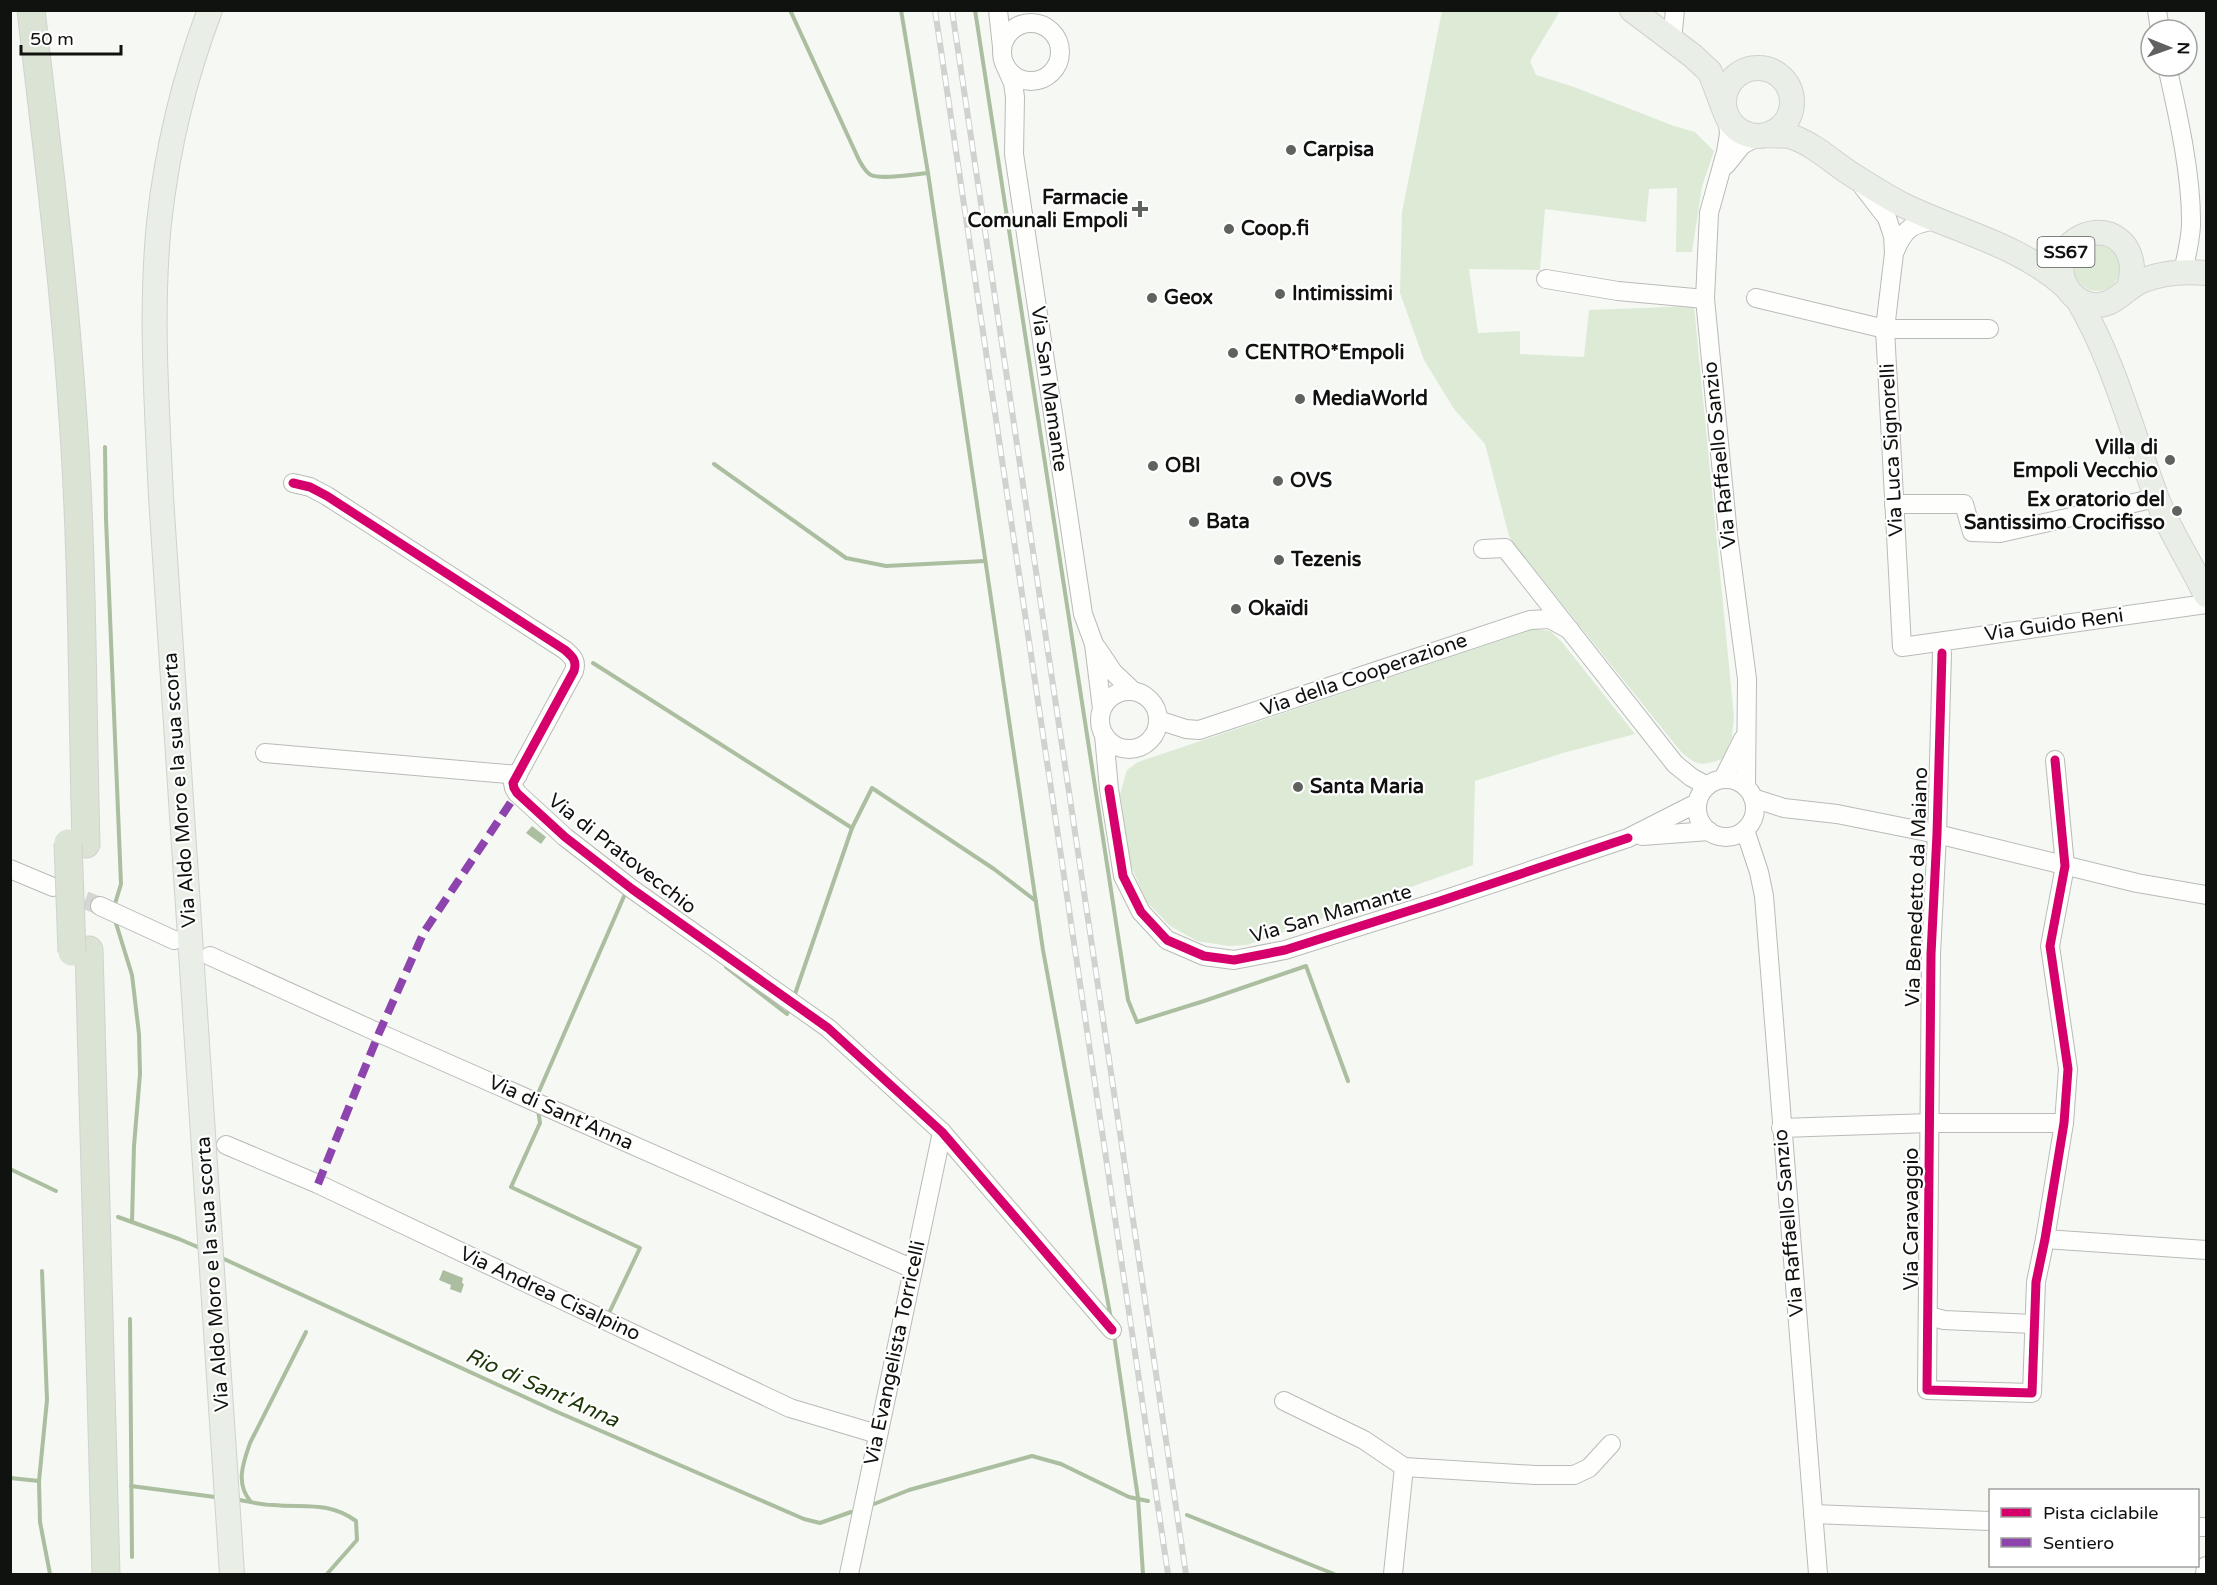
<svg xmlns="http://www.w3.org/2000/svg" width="2217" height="1585" font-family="'Varela Round',sans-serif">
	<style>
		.green { fill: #ddead6 }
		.water { fill: #abbe9f }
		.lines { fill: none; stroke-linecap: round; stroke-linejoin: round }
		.stream { stroke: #abbe9f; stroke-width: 4 }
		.minor-tunnel { stroke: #d4d6d2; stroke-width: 18; stroke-dasharray: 18 9; stroke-linecap: butt }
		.minor-casing { stroke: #b9bbb8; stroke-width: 20 }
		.major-casing { stroke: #d1d2d0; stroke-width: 26 }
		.highway-casing { stroke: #d1d2d0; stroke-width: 29 }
		.minor { stroke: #fefefd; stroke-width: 18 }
		.major { stroke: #e9eee6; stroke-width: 24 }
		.highway { stroke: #dbe3d5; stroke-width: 27 }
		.rail-casing { stroke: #d1d1d0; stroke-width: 6 }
		.rail { stroke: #fff; stroke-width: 4; stroke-dasharray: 11; stroke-linecap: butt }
		.highway-bridge-casing { stroke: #d1d2d0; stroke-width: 29; stroke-linecap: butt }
		.highway-bridge { stroke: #dbe3d5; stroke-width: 27 }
		.quiet { stroke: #8e44ad; stroke-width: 8; stroke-dasharray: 15 8; stroke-linecap: butt }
		.cycleway-casing { stroke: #fff; stroke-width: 13 }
		.cycleway { stroke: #d6006c; stroke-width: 9 }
		.poi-dot { fill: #60625f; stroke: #fff; stroke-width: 2 }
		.labels { text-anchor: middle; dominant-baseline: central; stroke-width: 4.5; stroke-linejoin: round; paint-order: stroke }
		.shield { fill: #fff; stroke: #585957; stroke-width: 1.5 }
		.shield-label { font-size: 18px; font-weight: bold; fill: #10120f }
		.poi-label { font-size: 20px; font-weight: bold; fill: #10120f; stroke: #fff; text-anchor: start }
		.street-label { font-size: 20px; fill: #10120f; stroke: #fff }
		.water-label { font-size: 21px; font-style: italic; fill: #1c3506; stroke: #fff }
	</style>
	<rect width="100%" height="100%" fill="#f6f8f4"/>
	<g class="green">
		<path d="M 1442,11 L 1560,11 L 1530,61 L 1536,75 L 1574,87 L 1674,126 L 1695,132 L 1714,151 L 1702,187 L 1692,252 L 1676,252 L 1677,188 L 1649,189 L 1646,222 L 1545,209 L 1540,270 L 1469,269 L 1478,333 L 1520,331 L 1520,354 L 1584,357 L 1589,310 L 1694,306 L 1734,717 L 1732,737 L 1722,759 C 1702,766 1698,766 1682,753 L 1514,544 L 1509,536 L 1485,444 L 1454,409 L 1424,360 L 1400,293 L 1402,212 Z"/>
		<circle cx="2097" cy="268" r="23"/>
		<polygon points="1534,629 1550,631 1562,642 1635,734 1563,753 1475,781 1473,865 1247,945 1228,946 1197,941 1170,926 1146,901 1129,861 1120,794 1127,770 1138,762"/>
	</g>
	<g class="water">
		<polygon points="532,826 546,837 541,844 526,833"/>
		<polygon points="443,1270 463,1278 462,1283 464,1284 461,1293 450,1289 451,1285 439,1280"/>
	</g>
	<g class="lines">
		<g class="stream">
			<path d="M 790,10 L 859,160 C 862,165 865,172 871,175 C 882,180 914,174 928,173"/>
			<polyline points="901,10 928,173 1043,950 1111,1319"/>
			<polyline points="975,10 1128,1000 1137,1022 1204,1001 1306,966 1348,1081"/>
			<polyline points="105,447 106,519 121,884 114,907"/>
			<polyline points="714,464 846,558 886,566 985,561"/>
			<polyline points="593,663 852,828"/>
			<polyline points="115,920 132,975 139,1034 140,1074 134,1146 132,1222"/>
			<polyline points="726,967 787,1014 790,1006"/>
			<polyline points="794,997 852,828 872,788 994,869 1036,901"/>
			<polyline points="537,1096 625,894 628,895"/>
			<polyline points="538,1110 540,1123 511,1187 640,1248 610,1311"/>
			<polyline points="10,1169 56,1191"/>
			<polyline points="118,1217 179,1239 200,1248"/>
			<polyline points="224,1259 555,1411 804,1519 820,1523 851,1512"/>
			<polyline points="42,1271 47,1400 39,1481 40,1522 50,1574"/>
			<polyline points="130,1319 132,1557"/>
			<polyline points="1114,1335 1138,1498 1143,1574"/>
			<polyline points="10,1478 39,1481"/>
			<polyline points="131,1486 215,1497"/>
			<path d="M 240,1500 C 251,1502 262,1505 273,1505 C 305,1508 328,1501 356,1521 L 357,1540 L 327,1574"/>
			<path d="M 251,1502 C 235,1484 243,1463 250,1443 L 306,1332"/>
			<polyline points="874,1504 909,1490 1032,1456 1061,1464 1129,1497 1148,1501"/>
			<polyline points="1187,1515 1334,1574"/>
		</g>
		<polyline class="minor-tunnel" points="60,890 100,906"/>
		<defs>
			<g id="minor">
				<polyline points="998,10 1002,47"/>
				<polyline points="2157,10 2160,30"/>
				<circle cx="1031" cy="52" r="29"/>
				<polyline points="1672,40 1675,10"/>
				<polyline points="1005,65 1013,83 1015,97 1014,154 1083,614 1094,644 1102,709"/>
				<path d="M 2167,66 C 2178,115 2192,176 2191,226 C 2190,240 2187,254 2184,267"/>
				<polyline points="1727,115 1729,134 1726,152 1709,213 1705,299 1728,535 1747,679 1746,787"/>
				<polyline points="1726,165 1742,145 1759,136"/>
				<polyline points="1863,187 1887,218 1893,236 1894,253 1885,329 1902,647 2206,604"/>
				<path d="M 1895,251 C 1905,227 1912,224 1937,220"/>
				<polyline points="1546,279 1618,291 1705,299"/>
				<polyline points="1756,298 1885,329 1989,329"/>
				<path d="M 293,483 L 310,487 L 327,496 L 565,650 C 573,657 577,661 574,671 L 513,783 L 514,788 L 517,793 L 565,837 L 632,889 L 828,1028 L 942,1132 L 1112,1330"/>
				<polyline points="1894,504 1964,504 1972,532 2000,533 2156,498"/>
				<polyline points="1483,549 1505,548 1675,764 1691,777 1707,786"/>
				<polyline points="1097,648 1113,672 1133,691"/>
				<polyline points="1942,653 1937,834 1931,954 1927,1390 2032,1393 2036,1282 2045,1239 2064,1123 2068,1069 2050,946 2065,866 2055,760"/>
				<circle cx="1129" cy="720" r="29"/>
				<polyline points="1158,720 1186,729 1199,730 1530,620 1550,619 1570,630"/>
				<polyline points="1104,735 1109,789 1123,876 1141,912 1167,940 1204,956 1234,960 1285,950 1440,901 1628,838 1697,803"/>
				<polyline points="265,753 518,775"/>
				<polyline points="1723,779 1743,739"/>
				<circle cx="1726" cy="808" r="29"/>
				<polyline points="1753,798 1784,808 1837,814 1937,834 2137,883 2206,895"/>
				<polyline points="1745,830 1759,872 1764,896 1818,1574"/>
				<polyline points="1642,836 1709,831"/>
				<polyline points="10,869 53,887"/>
				<polyline points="100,906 174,940"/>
				<polyline points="210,956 379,1033 913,1269"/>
				<polyline points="1781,1128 1930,1123 2064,1123"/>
				<polyline points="226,1145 318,1184 790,1408 877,1434"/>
				<polyline points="2045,1239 2206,1250"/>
				<polyline points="1929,1316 1944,1320 2033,1324"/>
				<polyline points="1284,1401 1364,1440 1404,1467 1535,1475 1574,1475 1589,1468 1611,1444"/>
				<polyline points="1813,1514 1990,1521"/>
				<polyline points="2198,1527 2206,1527"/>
				<polyline points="849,1574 942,1132"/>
				<polyline points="1393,1574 1404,1467"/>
				<polyline points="2205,1574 2206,1566"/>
			</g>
			<g id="major">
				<path d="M 210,10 C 184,78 167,150 159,223 C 150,314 157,406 161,497 L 232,1574"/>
				<polyline points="1632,10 1693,56 1710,72 1724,109"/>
				<circle cx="1758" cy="102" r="34"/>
				<path d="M 1767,135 C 1774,136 1783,135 1789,136 C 1811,142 1830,160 1848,172 C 1865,183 1884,195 1903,205 C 1958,232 2018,244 2065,286"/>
				<path d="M 2129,286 C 2141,253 2115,221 2081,237 C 2051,251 2057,295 2088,304 C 2113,311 2124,287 2144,280 C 2164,272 2185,271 2206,273"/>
				<path d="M 2078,300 C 2114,361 2131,430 2156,496 C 2168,529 2191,563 2206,595"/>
			</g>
			<g id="highway">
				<path d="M 31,10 C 46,141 63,272 72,404 C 83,550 82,698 86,844"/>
				<polyline points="89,950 106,1574"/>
			</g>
		</defs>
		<use href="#minor" class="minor-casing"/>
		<use href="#major" class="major-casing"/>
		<use href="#highway" class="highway-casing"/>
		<use href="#minor" class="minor"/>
		<use href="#major" class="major"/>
		<use href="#highway" class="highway"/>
		<defs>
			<g id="rail">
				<polyline points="935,10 1168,1574"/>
				<polyline points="952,10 1186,1574"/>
			</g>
		</defs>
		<use href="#rail" class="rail-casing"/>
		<use href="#rail" class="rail"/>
		<defs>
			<polyline id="highway-bridge" points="68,843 72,952"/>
		</defs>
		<use href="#highway-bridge" class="highway-bridge-casing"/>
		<use href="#highway-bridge" class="highway-bridge"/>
		<polyline class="quiet" points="318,1184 379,1033 424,932 517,793"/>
		<defs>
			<g id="cycleway">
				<path d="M 293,483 L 310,487 L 327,496 L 565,650 C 573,657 577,661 574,671 L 513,783 L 514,788 L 517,793 L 565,837 L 632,889 L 828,1028 L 942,1132 L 1112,1330"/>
				<polyline points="1942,653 1937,834 1931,954 1927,1390 2032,1393 2036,1282 2045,1239 2064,1123 2068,1069 2050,946 2065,866 2055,760"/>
				<polyline points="1109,789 1123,876 1141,912 1167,940 1204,956 1234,960 1285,950 1440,901 1628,838"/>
			</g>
		</defs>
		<use href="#cycleway" class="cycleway-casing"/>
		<use href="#cycleway" class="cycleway"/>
	</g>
	<g class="poi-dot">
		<circle cx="1291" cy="150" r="6"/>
		<path d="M1137 200h6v6h6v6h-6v6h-6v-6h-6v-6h6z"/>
		<circle cx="1229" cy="229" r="6"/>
		<circle cx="1280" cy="294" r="6"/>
		<circle cx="1152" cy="298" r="6"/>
		<circle cx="1233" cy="353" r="6"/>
		<circle cx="1300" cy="399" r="6"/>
		<circle cx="2170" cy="460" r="6"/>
		<circle cx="1153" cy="466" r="6"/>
		<circle cx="1278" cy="481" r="6"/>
		<circle cx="2177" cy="511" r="6"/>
		<circle cx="1194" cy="522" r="6"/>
		<circle cx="1279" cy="560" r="6"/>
		<circle cx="1236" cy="609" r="6"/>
		<circle cx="1298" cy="787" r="6"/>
	</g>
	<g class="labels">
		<rect class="shield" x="2037.5" y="237" width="57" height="30" rx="4.5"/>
		<g class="shield-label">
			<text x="2066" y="252">SS67</text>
		</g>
		<g class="poi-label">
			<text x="1303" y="150">Carpisa</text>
			<text x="1128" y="198" text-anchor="end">Farmacie<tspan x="1128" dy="23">Comunali Empoli</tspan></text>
			<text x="1241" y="229">Coop.fi</text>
			<text x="1292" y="294">Intimissimi</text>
			<text x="1164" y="298">Geox</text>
			<text x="1245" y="353">CENTRO*Empoli</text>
			<text x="1312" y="399">MediaWorld</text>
			<text x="2158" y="448" text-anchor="end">Villa di<tspan x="2158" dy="23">Empoli Vecchio</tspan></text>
			<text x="1165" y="466">OBI</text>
			<text x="1290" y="481">OVS</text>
			<text x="2165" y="500" text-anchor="end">Ex oratorio del<tspan x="2165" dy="23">Santissimo Crocifisso</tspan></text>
			<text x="1206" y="522">Bata</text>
			<text x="1291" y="560">Tezenis</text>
			<text x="1248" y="609">Okaïdi</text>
			<text x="1310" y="787">Santa Maria</text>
		</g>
		<g class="street-label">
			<text transform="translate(1049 389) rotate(82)">Via San Mamante</text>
			<text transform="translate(1892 450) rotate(-93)">Via Luca Signorelli</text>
			<text transform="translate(1720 455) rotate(-96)">Via Raffaello Sanzio</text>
			<text transform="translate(2054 625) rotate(-8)">Via Guido Reni</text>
			<text transform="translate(1364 675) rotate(-19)">Via della Cooperazione</text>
			<text transform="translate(180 790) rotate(-94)">Via Aldo Moro e la sua scorta</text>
			<text transform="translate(622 854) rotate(38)">Via di Pratovecchio</text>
			<text transform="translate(1917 887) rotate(-88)">Via Benedetto da Maiano</text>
			<text transform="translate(1331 914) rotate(-16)">Via San Mamante</text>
			<text transform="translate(561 1113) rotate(24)">Via di Sant'Anna</text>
			<text transform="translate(1912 1219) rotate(-90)">Via Caravaggio</text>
			<text transform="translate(1789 1223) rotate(-95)">Via Raffaello Sanzio</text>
			<text transform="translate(213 1274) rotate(-94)">Via Aldo Moro e la sua scorta</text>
			<text transform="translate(550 1294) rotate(25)">Via Andrea Cisalpino</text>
			<text transform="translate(895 1353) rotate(-78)">Via Evangelista Torricelli</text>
		</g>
		<g class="water-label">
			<text transform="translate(542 1388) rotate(24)">Rio di Sant'Anna</text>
		</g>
	</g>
	<rect width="2217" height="1585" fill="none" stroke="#10120f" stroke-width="24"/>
	<rect x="1989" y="1489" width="210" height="78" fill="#ffffff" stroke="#9fa09f" stroke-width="1.5"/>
	<rect x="2001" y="1508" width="30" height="9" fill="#d6006c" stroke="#9fa09f" stroke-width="1.5"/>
	<text x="2043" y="1519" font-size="18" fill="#10120f">Pista ciclabile</text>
	<rect x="2001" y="1538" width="30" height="9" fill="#8e44ad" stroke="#9fa09f" stroke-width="1.5"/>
	<text x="2043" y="1549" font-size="18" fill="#10120f">Sentiero</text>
	<g transform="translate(2169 48) rotate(91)"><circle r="28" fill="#ffffff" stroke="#9fa09f" stroke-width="1.5"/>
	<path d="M0-4.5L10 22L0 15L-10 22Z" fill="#60625f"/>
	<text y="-9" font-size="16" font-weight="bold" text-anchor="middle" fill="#10120f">N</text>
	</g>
	<path d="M21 45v9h100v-9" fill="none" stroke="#10120f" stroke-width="3"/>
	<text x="30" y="45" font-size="18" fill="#10120f" stroke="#ffffff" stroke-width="4.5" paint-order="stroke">50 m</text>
</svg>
